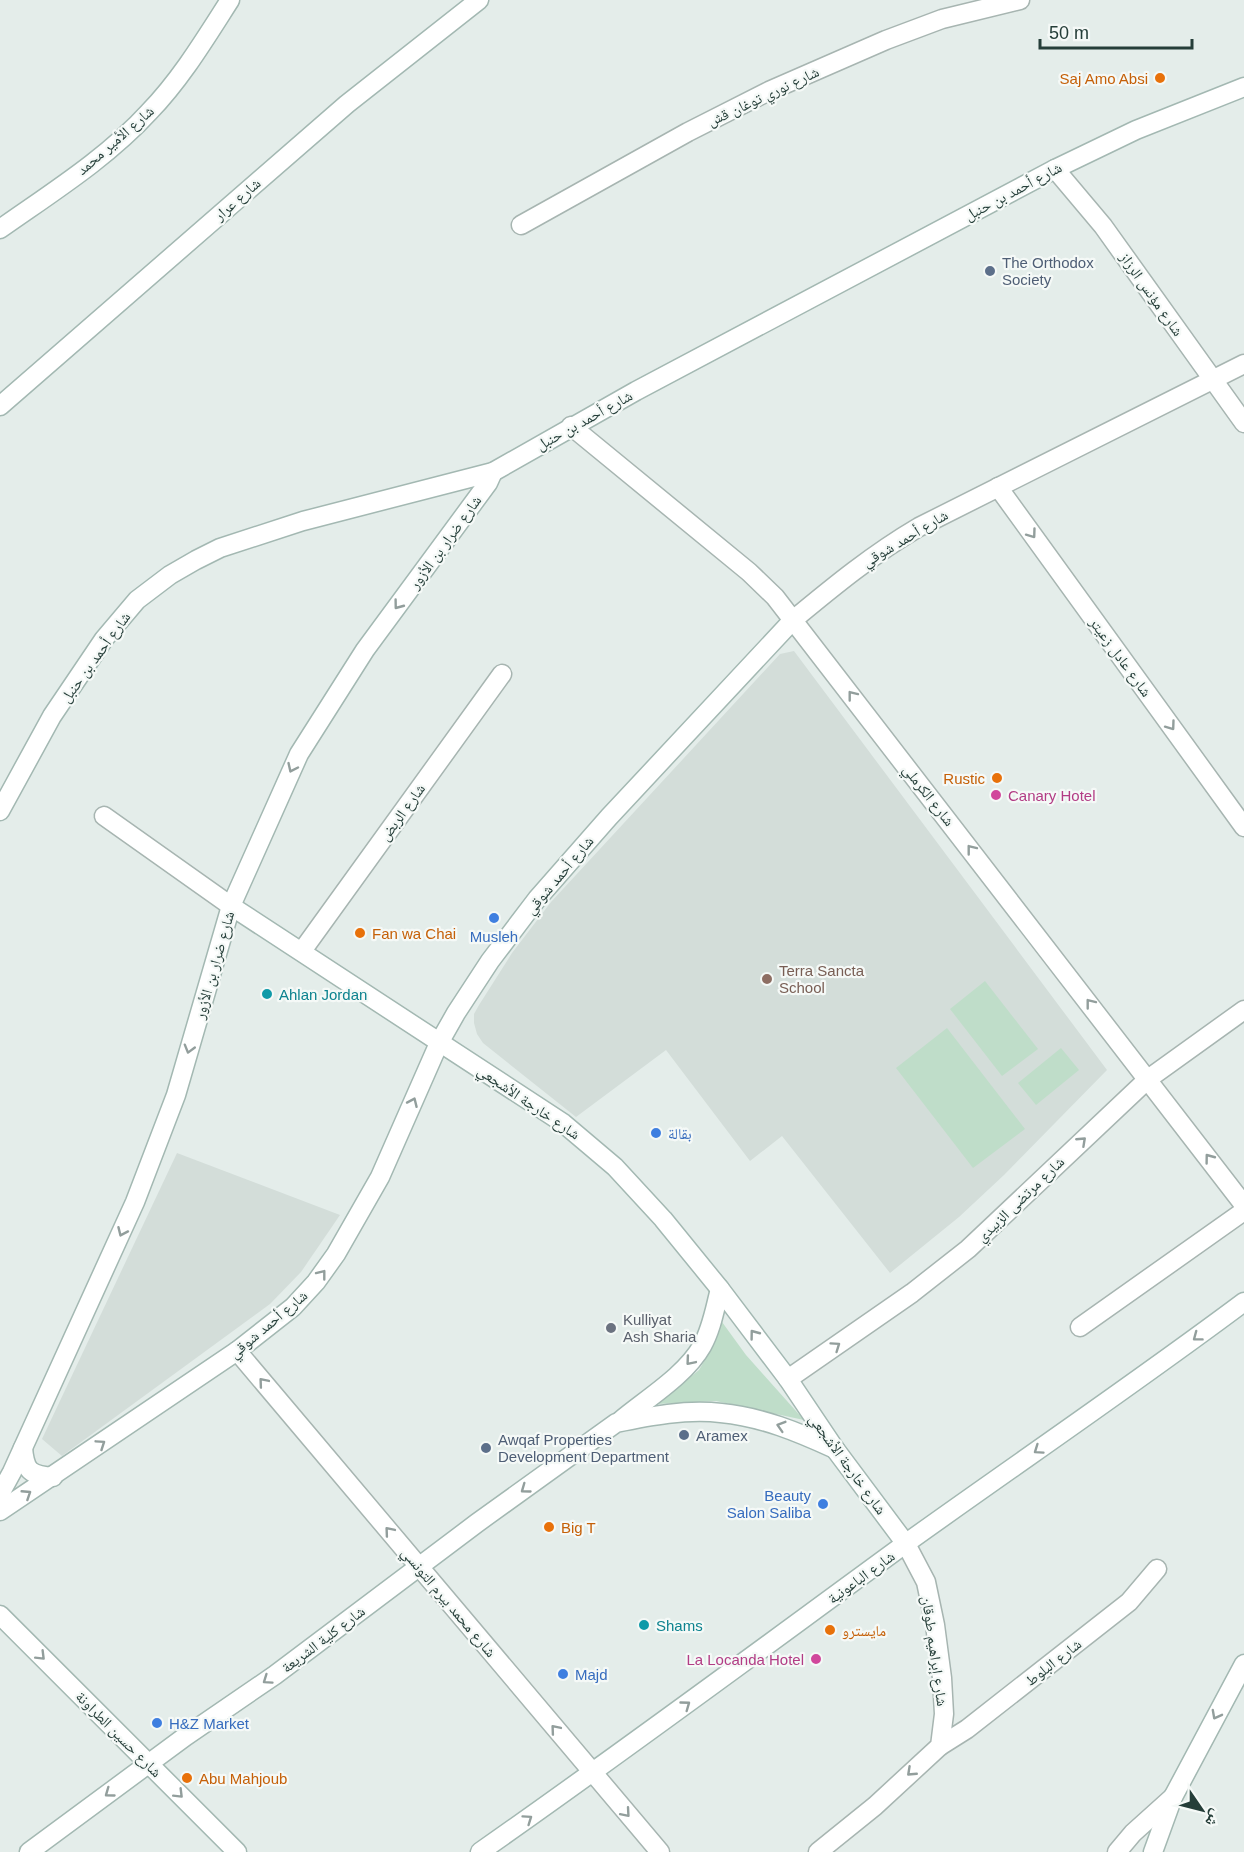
<svg xmlns="http://www.w3.org/2000/svg" width="1244" height="1852" font-family="Helvetica,'Noto Naskh Arabic',sans-serif">
	<style>
		.built { fill: #d3ddd9 }
		.green { fill: #bfddc9 }
		.lines { fill: none; stroke-linecap: round; stroke-linejoin: round }
		.street-casing { stroke: #a7b5b1; stroke-width: 21 }
		.secondary-casing { stroke: #a3b8b2; stroke-width: 21 }
		.street { stroke: #fff; stroke-width: 18 }
		.secondary { stroke: #fff; stroke-width: 18 }
		.oneway { stroke: #929e9c }
		.food-dot { fill: #e8710a; stroke: #f5f9f7; stroke-width: 2 }
		.service-dot { fill: #5c6f8a; stroke: #f5f9f7; stroke-width: 2 }
		.hotel-dot { fill: #d1479c; stroke: #f5f9f7; stroke-width: 2 }
		.shop-dot { fill: #3f7fe0; stroke: #f5f9f7; stroke-width: 2 }
		.education-dot { fill: #8d6e63; stroke: #f5f9f7; stroke-width: 2 }
		.culture-dot { fill: #0f9aa8; stroke: #f5f9f7; stroke-width: 2 }
		.worship-dot { fill: #6b7280; stroke: #f5f9f7; stroke-width: 2 }
		.labels { text-anchor: middle; dominant-baseline: central; stroke-width: 4.5; stroke-linejoin: round; paint-order: stroke }
		.food-label { font-size: 15px; fill: #c56008; stroke: #f5f9f7; text-anchor: start }
		.street-label { font-size: 15px; fill: #253e39; stroke: #f5f9f7 }
		.service-label { font-size: 15px; fill: #4e5e75; stroke: #f5f9f7; text-anchor: start }
		.hotel-label { font-size: 15px; fill: #b23c85; stroke: #f5f9f7; text-anchor: start }
		.shop-label { font-size: 15px; fill: #366cbe; stroke: #f5f9f7; text-anchor: start }
		.education-label { font-size: 15px; fill: #785e54; stroke: #f5f9f7; text-anchor: start }
		.culture-label { font-size: 15px; fill: #0d838f; stroke: #f5f9f7; text-anchor: start }
		.worship-label { font-size: 15px; fill: #5b616d; stroke: #f5f9f7; text-anchor: start }
	</style>
	<rect width="100%" height="100%" fill="#e4edea"/>
	<g class="built">
		<polygon points="794,651 1107,1070 1004,1175 959,1217 890,1273 782,1136 750,1161 666,1050 576,1117 483,1043 477,1034 474,1023 474,1014 479,1005 512,953 551,902 780,654"/>
		<polygon points="177,1153 340,1215 301,1272 270,1304 62,1456 42,1439"/>
	</g>
	<g class="green">
		<polygon points="985,981 1038,1049 1002,1076 950,1009"/>
		<polygon points="947,1028 1025,1129 973,1168 896,1068"/>
		<polygon points="1061,1048 1079,1070 1036,1105 1018,1083"/>
		<polygon points="722,1322 746,1355 804,1420 716,1401 657,1404 699,1370 709,1353"/>
	</g>
	<g class="lines">
		<defs>
			<g id="street">
				<polyline points="1055,169 1103,226 1244,423"/>
				<polyline points="521,225 688,132 769,91 886,40 942,19 1020,0"/>
				<polyline points="571,426 749,572 775,597 1244,1205"/>
				<polyline points="998,487 1244,827"/>
				<path d="M 793,620 C 834,586 873,554 919,527 L 1244,364"/>
				<polyline points="104,816 231,906"/>
				<polyline points="302,951 502,674"/>
				<polyline points="1080,1327 1244,1211"/>
				<polyline points="237,1351 660,1852"/>
				<polyline points="788,1379 912,1293 968,1249 1148,1079 1244,1010"/>
				<polyline points="940,1746 967,1729 1129,1602 1157,1569"/>
				<polyline points="818,1852 875,1806 940,1746 944,1714 942,1678 935,1625 926,1582 906,1544"/>
				<polyline points="1117,1852 1133,1833 1173,1797"/>
			</g>
			<g id="secondary">
				<path d="M 0,229 C 51,193 107,158 149,112 C 181,79 205,39 230,0"/>
				<polyline points="0,406 347,104 479,0"/>
				<polyline points="0,811 52,716 104,639 137,600 170,575 196,560 220,548 303,521 493,472 636,391 1055,169 1136,130 1244,87"/>
				<polyline points="231,906 563,1123 615,1167 663,1219 720,1289 788,1379 835,1449 906,1544"/>
				<path d="M 620,1421 C 646,1399 685,1376 702,1346 C 712,1328 715,1308 720,1289"/>
				<path d="M 23,1448 C 25,1471 30,1475 53,1477"/>
				<polyline points="0,1494 12,1472 135,1202 176,1095 231,906 299,754 365,650 488,483 493,472"/>
				<polyline points="0,1511 237,1351 293,1307 316,1282 336,1254 380,1177 439,1043 456,1013 490,961 537,899 609,817 793,620"/>
				<polyline points="0,1615 237,1852"/>
				<path d="M 29,1852 L 186,1736 L 275,1675 L 477,1523 L 616,1423 C 650,1416 686,1409 721,1413 C 762,1417 798,1432 835,1449"/>
				<path d="M 480,1852 C 623,1752 764,1647 905,1544 C 1018,1463 1133,1385 1244,1302"/>
				<polyline points="1153,1852 1173,1797 1244,1664"/>
			</g>
		</defs>
		<use href="#street" class="street-casing"/>
		<use href="#secondary" class="secondary-casing"/>
		<use href="#street" class="street"/>
		<use href="#secondary" class="secondary"/>
	</g>
	<defs><path id="oneway-chevron" d="M-2-3.5L2.5 0L-2 3.5" fill="none" stroke-width="1.6" stroke-linecap="round" stroke-linejoin="round" transform="scale(1.5)"/></defs>
	<g class="oneway">
		<use href="#oneway-chevron" transform="translate(1032 534) rotate(54)"/>
		<use href="#oneway-chevron" transform="translate(398 605) rotate(127)"/>
		<use href="#oneway-chevron" transform="translate(852 695) rotate(-128)"/>
		<use href="#oneway-chevron" transform="translate(1171 726) rotate(54)"/>
		<use href="#oneway-chevron" transform="translate(292 768) rotate(115)"/>
		<use href="#oneway-chevron" transform="translate(971 849) rotate(-128)"/>
		<use href="#oneway-chevron" transform="translate(1090 1003) rotate(-128)"/>
		<use href="#oneway-chevron" transform="translate(189 1049) rotate(106)"/>
		<use href="#oneway-chevron" transform="translate(413 1102) rotate(-66)"/>
		<use href="#oneway-chevron" transform="translate(1082 1141) rotate(-43)"/>
		<use href="#oneway-chevron" transform="translate(1209 1158) rotate(-127)"/>
		<use href="#oneway-chevron" transform="translate(122 1232) rotate(114)"/>
		<use href="#oneway-chevron" transform="translate(322 1274) rotate(-52)"/>
		<use href="#oneway-chevron" transform="translate(754 1334) rotate(-127)"/>
		<use href="#oneway-chevron" transform="translate(1197 1337) rotate(143)"/>
		<use href="#oneway-chevron" transform="translate(836 1346) rotate(-35)"/>
		<use href="#oneway-chevron" transform="translate(690 1361) rotate(130)"/>
		<use href="#oneway-chevron" transform="translate(263 1382) rotate(-130)"/>
		<use href="#oneway-chevron" transform="translate(781 1426) rotate(-163)"/>
		<use href="#oneway-chevron" transform="translate(101 1444) rotate(-34)"/>
		<use href="#oneway-chevron" transform="translate(1038 1450) rotate(145)"/>
		<use href="#oneway-chevron" transform="translate(525 1489) rotate(144)"/>
		<use href="#oneway-chevron" transform="translate(27 1494) rotate(-33)"/>
		<use href="#oneway-chevron" transform="translate(389 1531) rotate(-130)"/>
		<use href="#oneway-chevron" transform="translate(41 1656) rotate(45)"/>
		<use href="#oneway-chevron" transform="translate(267 1680) rotate(145)"/>
		<use href="#oneway-chevron" transform="translate(686 1705) rotate(-36)"/>
		<use href="#oneway-chevron" transform="translate(1216 1715) rotate(118)"/>
		<use href="#oneway-chevron" transform="translate(555 1729) rotate(-130)"/>
		<use href="#oneway-chevron" transform="translate(911 1772) rotate(137)"/>
		<use href="#oneway-chevron" transform="translate(109 1793) rotate(144)"/>
		<use href="#oneway-chevron" transform="translate(179 1794) rotate(45)"/>
		<use href="#oneway-chevron" transform="translate(626 1813) rotate(49)"/>
		<use href="#oneway-chevron" transform="translate(528 1819) rotate(-35)"/>
	</g>
	<g class="food-dot">
		<circle cx="1160" cy="78" r="6"/>
		<circle cx="997" cy="778" r="6"/>
		<circle cx="360" cy="933" r="6"/>
		<circle cx="549" cy="1527" r="6"/>
		<circle cx="830" cy="1630" r="6"/>
		<circle cx="187" cy="1778" r="6"/>
	</g>
	<g class="service-dot">
		<circle cx="990" cy="271" r="6"/>
		<circle cx="684" cy="1435" r="6"/>
		<circle cx="486" cy="1448" r="6"/>
	</g>
	<g class="hotel-dot">
		<circle cx="996" cy="795" r="6"/>
		<circle cx="816" cy="1659" r="6"/>
	</g>
	<g class="shop-dot">
		<circle cx="494" cy="918" r="6"/>
		<circle cx="656" cy="1133" r="6"/>
		<circle cx="823" cy="1504" r="6"/>
		<circle cx="563" cy="1674" r="6"/>
		<circle cx="157" cy="1723" r="6"/>
	</g>
	<circle class="education-dot" cx="767" cy="979" r="6"/>
	<g class="culture-dot">
		<circle cx="267" cy="994" r="6"/>
		<circle cx="644" cy="1625" r="6"/>
	</g>
	<circle class="worship-dot" cx="611" cy="1328" r="6"/>
	<g class="labels">
		<g class="food-label">
			<text x="1148" y="78" text-anchor="end">Saj Amo Absi</text>
			<text x="985" y="778" text-anchor="end">Rustic</text>
			<text x="372" y="933">Fan wa Chai</text>
			<text x="561" y="1527">Big T</text>
			<text x="842" y="1630">مايسترو</text>
			<text x="199" y="1778">Abu Mahjoub</text>
		</g>
		<g class="street-label">
			<text transform="translate(763 96) rotate(-25)">شارع نوري توغان قش</text>
			<text transform="translate(115 140) rotate(-41)">شارع الأمير محمد</text>
			<text transform="translate(1013 191) rotate(-28)">شارع أحمد بن حنبل</text>
			<text transform="translate(237 199) rotate(-41)">شارع عرار</text>
			<text transform="translate(1152 294) rotate(55)">شارع مؤنس الرزاز</text>
			<text transform="translate(584 420) rotate(-29)">شارع أحمد بن حنبل</text>
			<text transform="translate(905 538) rotate(-31)">شارع أحمد شوقي</text>
			<text transform="translate(445 542) rotate(-54)">شارع ضرار بن الأزور</text>
			<text transform="translate(95 657) rotate(-54)">شارع أحمد بن حنبل</text>
			<text transform="translate(1121 657) rotate(54)">شارع عادل زعيتر</text>
			<text transform="translate(929 795) rotate(52)">شارع الكرملي</text>
			<text transform="translate(402 812) rotate(-54)">شارع الربض</text>
			<text transform="translate(559 875) rotate(-50)">شارع أحمد شوقي</text>
			<text transform="translate(214 965) rotate(-74)">شارع ضرار بن الأزور</text>
			<text transform="translate(529 1102) rotate(34)">شارع خارجة الأشجعي</text>
			<text transform="translate(1020 1199) rotate(-44)">شارع مرتضى الزبيدي</text>
			<text transform="translate(268 1324) rotate(-40)">شارع أحمد شوقي</text>
			<text transform="translate(848 1464) rotate(54)">شارع خارجة الأشجعي</text>
			<text transform="translate(861 1577) rotate(-36)">شارع الباعونية</text>
			<text transform="translate(449 1602) rotate(50)">شارع محمد بيرم التونسي</text>
			<text transform="translate(323 1639) rotate(-37)">شارع كلية الشريعة</text>
			<text transform="translate(935 1651) rotate(82)">شارع إبراهيم طوقان</text>
			<text transform="translate(1053 1662) rotate(-38)">شارع البلوط</text>
			<text transform="translate(119 1734) rotate(45)">شارع حسين الطراونة</text>
		</g>
		<g class="service-label">
			<text x="1002" y="262">The Orthodox<tspan x="1002" dy="17">Society</tspan></text>
			<text x="696" y="1435">Aramex</text>
			<text x="498" y="1439">Awqaf Properties<tspan x="498" dy="17">Development Department</tspan></text>
		</g>
		<g class="hotel-label">
			<text x="1008" y="795">Canary Hotel</text>
			<text x="804" y="1659" text-anchor="end">La Locanda Hotel</text>
		</g>
		<g class="shop-label">
			<text x="494" y="936" text-anchor="middle">Musleh</text>
			<text x="668" y="1133">بقالة</text>
			<text x="811" y="1495" text-anchor="end">Beauty<tspan x="811" dy="17">Salon Saliba</tspan></text>
			<text x="575" y="1674">Majd</text>
			<text x="169" y="1723">H&amp;Z Market</text>
		</g>
		<g class="education-label">
			<text x="779" y="970">Terra Sancta<tspan x="779" dy="17">School</tspan></text>
		</g>
		<g class="culture-label">
			<text x="279" y="994">Ahlan Jordan</text>
			<text x="656" y="1625">Shams</text>
		</g>
		<g class="worship-label">
			<text x="623" y="1319">Kulliyat<tspan x="623" dy="17">Ash Sharia</tspan></text>
		</g>
	</g>
	<g transform="translate(1202 1810) rotate(125)" stroke="#f5f9f7" stroke-width="4.5" paint-order="stroke">
	<path d="M0-4.5L10 22L0 15L-10 22Z" fill="#253e39"/>
	<text y="-9" font-size="16" font-weight="bold" text-anchor="middle" fill="#253e39">ش</text>
	</g>
	<path d="M1040 39v9h152v-9" fill="none" stroke="#253e39" stroke-width="3"/>
	<text x="1049" y="39" font-size="18" fill="#253e39" stroke="#f5f9f7" stroke-width="4.5" paint-order="stroke">50 m</text>
</svg>
